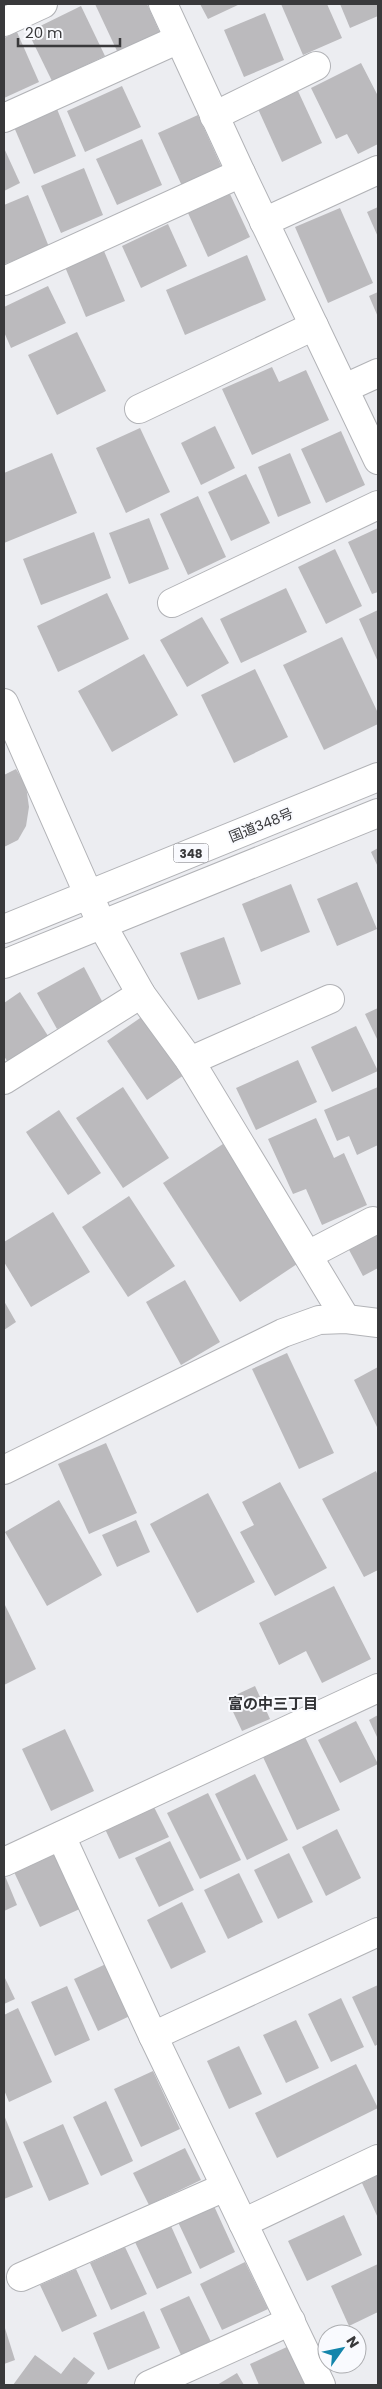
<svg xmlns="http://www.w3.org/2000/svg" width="382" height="2389" font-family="Poppins,'Noto Sans JP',sans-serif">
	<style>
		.building { fill: #bbbabd }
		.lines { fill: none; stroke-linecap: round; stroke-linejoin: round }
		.minor-casing { stroke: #b2b3b7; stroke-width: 30 }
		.highway-casing { stroke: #b2b3b7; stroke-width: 30 }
		.minor { stroke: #fff; stroke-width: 28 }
		.highway { stroke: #fff; stroke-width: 28 }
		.labels { text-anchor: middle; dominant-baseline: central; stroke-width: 4; stroke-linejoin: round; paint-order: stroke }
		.shield { fill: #f9fafe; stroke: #737376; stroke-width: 1 }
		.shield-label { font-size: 12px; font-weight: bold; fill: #39393b }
		.street-label { font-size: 14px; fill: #39393b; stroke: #f9fafe }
		.neighbourhood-label { font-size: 15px; font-weight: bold; fill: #313235; stroke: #f9fafe }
	</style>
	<rect width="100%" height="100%" fill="#ecedf1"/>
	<g class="building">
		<polygon points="95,4 147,4 160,33 118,53"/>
		<polygon points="200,4 240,4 208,19"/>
		<polygon points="281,4 327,4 342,38 303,55"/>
		<polygon points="340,4 378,4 378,16 350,28"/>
		<polygon points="81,6 105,56 52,81 28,32"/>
		<polygon points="265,13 284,60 244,77 224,30"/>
		<polygon points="17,32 39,82 4,98 4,38"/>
		<polygon points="361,63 378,96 378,144 358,154 347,134 336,139 311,88"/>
		<polygon points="122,86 141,127 85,152 67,111"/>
		<polygon points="298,91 322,143 282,162 258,109"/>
		<polygon points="57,109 76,156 34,174 14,127"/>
		<polygon points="198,115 222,168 182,186 158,133"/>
		<polygon points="142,139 162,185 117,205 96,159"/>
		<polygon points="4,148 20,183 4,191"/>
		<polygon points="84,168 103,215 61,233 41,186"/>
		<polygon points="230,194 250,237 208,257 188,213"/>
		<polygon points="28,195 49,247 5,264 4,205"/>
		<polygon points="378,207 378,237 367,212"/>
		<polygon points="340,208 373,283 328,303 295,227"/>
		<polygon points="168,224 187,266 141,288 122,246"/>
		<polygon points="104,251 125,301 86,317 65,267"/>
		<polygon points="247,255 266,300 185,335 166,290"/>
		<polygon points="48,286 66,323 11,348 4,332 4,307"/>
		<polygon points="378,292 378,317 369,296"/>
		<polygon points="77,332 106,391 57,415 28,355"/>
		<polygon points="272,367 279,382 306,370 329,420 252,455 222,389"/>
		<polygon points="215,426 235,468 201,485 181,443"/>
		<polygon points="140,428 170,492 126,513 96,448"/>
		<polygon points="341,431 365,485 326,503 301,449"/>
		<polygon points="52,453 77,513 4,543 4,473"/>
		<polygon points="290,453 311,503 278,517 258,467"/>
		<polygon points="246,474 270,523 231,541 208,492"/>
		<polygon points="198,496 226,557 188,575 160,514"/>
		<polygon points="149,518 169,569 129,584 109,533"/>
		<polygon points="378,528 378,592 372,594 348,542"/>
		<polygon points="94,532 111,578 41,605 23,559"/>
		<polygon points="335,549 362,606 326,624 298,567"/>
		<polygon points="286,588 307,632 241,663 220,619"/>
		<polygon points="107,593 129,639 58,672 37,626"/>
		<polygon points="378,610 378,662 359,619"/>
		<polygon points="202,617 229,663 187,687 160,640"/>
		<polygon points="342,637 378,713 378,724 324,750 283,665"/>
		<polygon points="144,654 178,715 112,752 78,691"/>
		<polygon points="255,669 288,737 234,763 201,695"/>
		<polygon points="16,769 26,786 29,807 26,826 18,840 4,847 4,775"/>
		<polygon points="378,848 378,867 371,852"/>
		<polygon points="357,882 377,929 337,946 317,899"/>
		<polygon points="291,884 310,932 261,952 242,904"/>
		<polygon points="224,937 241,984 198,1000 180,953"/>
		<polygon points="84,967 103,1003 57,1029 37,993"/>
		<polygon points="20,992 50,1039 9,1064 4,1056 4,1003"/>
		<polygon points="378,1008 378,1041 365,1014"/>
		<polygon points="143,1016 184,1075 147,1100 107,1041"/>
		<polygon points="356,1026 378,1071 332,1092 311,1047"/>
		<polygon points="298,1060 317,1102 256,1130 236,1088"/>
		<polygon points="123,1087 169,1158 123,1188 76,1118"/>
		<polygon points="378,1087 378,1145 357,1155 349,1136 337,1141 324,1110"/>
		<polygon points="59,1110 101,1173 68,1195 26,1132"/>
		<polygon points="316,1118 334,1158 344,1153 367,1205 322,1225 306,1189 293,1194 268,1139"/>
		<polygon points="223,1144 300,1262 240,1302 163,1183"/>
		<polygon points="129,1196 175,1266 128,1297 82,1227"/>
		<polygon points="53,1212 90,1272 31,1307 4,1262 4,1242"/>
		<polygon points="378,1232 378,1268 363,1276 348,1248"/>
		<polygon points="185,1280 220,1342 181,1365 146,1302"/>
		<polygon points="4,1301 16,1322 4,1330"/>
		<polygon points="287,1353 334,1453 299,1469 252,1369"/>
		<polygon points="378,1367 378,1429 354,1380"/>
		<polygon points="106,1443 137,1513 89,1534 58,1464"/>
		<polygon points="376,1471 378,1476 378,1570 364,1577 322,1499"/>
		<polygon points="280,1482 327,1568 275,1596 240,1532 254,1525 242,1502"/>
		<polygon points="208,1493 255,1582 197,1613 150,1524"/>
		<polygon points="59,1500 102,1575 47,1606 5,1532"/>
		<polygon points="136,1520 150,1552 117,1567 102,1535"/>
		<polygon points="334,1586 371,1659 322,1683 306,1651 279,1665 259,1623"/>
		<polygon points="4,1603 36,1669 4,1685"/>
		<polygon points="255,1686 270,1719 242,1731 227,1699"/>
		<polygon points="378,1715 378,1739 369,1720"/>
		<polygon points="356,1721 378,1764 340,1783 318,1740"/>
		<polygon points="65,1729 94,1791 51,1811 22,1749"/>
		<polygon points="305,1737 340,1810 297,1830 263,1757"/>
		<polygon points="255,1774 288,1840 247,1860 215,1794"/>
		<polygon points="208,1793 241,1860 200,1879 167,1813"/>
		<polygon points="154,1807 169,1837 119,1859 105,1829"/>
		<polygon points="337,1829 361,1878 326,1896 302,1847"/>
		<polygon points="170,1841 194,1890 159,1907 135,1858"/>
		<polygon points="57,1852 82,1908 40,1927 14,1872"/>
		<polygon points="289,1853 313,1902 278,1919 254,1870"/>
		<polygon points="239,1873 263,1922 228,1939 204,1890"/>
		<polygon points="4,1876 5,1876 17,1905 4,1911"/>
		<polygon points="182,1902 206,1952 171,1969 147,1920"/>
		<polygon points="108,1963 132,2015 98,2031 74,1979"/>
		<polygon points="4,1976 15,1999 4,2004"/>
		<polygon points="378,1985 378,2044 375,2046 352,1997"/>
		<polygon points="67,1986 90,2040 55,2056 31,2002"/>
		<polygon points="341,1998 364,2047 331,2062 308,2014"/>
		<polygon points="18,2008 52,2082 9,2102 4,2090 4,2015"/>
		<polygon points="296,2020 319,2068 286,2083 263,2035"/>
		<polygon points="239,2046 262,2094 229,2109 207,2061"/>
		<polygon points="356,2064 378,2108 277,2158 255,2113"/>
		<polygon points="153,2071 180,2129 141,2147 114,2089"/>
		<polygon points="106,2101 133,2161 101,2176 73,2117"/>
		<polygon points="4,2115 33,2187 4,2199"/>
		<polygon points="63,2124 89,2184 49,2201 23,2142"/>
		<polygon points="185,2148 201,2180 149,2205 133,2173"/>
		<polygon points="378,2175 378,2218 362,2183"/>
		<polygon points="214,2206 235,2252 200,2269 178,2222"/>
		<polygon points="344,2215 362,2255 307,2281 288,2241"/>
		<polygon points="171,2226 192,2273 157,2289 135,2242"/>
		<polygon points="125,2247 147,2294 111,2310 90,2263"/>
		<polygon points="245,2262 268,2309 222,2330 200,2284"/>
		<polygon points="378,2264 378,2312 349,2326 331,2286"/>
		<polygon points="76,2269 97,2316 62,2332 40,2285"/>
		<polygon points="189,2296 212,2344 182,2357 160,2309"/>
		<polygon points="144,2311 160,2348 108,2370 93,2333"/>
		<polygon points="4,2325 15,2360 4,2364"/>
		<polygon points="289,2346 307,2385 259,2385 250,2364"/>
		<polygon points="35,2355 61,2374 74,2357 95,2373 86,2385 13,2385"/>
		<polygon points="237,2373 244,2385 217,2385"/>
	</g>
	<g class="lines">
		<defs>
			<g id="minor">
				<polyline points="163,4 241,173 378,460"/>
				<polyline points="4,22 43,4"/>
				<polyline points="214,116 316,66"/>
				<polyline points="4,118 179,39"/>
				<polyline points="264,222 378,170"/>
				<polyline points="4,281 241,173"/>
				<polyline points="345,388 378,373"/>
				<polyline points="139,409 314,326"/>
				<polyline points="172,603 378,505"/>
				<polyline points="4,703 102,925 141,994 190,1061 346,1319"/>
				<polyline points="190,1061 330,999"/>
				<polyline points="4,1080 141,994"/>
				<polyline points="308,1255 373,1221"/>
				<polyline points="4,1470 283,1333 319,1320 346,1319 378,1323"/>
				<polyline points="61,1836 153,2036 321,2385"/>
				<polyline points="4,1862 378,1688"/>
				<polyline points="153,2036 378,1932"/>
				<polyline points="243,2223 378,2159"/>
				<polyline points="21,2277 225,2187"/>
				<polyline points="149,2385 291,2321"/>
			</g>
			<g id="highway">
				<polyline points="4,929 378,777"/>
				<polyline points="4,964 378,813"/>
			</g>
		</defs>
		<use href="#minor" class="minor-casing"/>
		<use href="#highway" class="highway-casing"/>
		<use href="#minor" class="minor"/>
		<use href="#highway" class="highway"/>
	</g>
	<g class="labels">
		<rect class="shield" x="173.5" y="843.5" width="35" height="19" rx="4"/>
		<g class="shield-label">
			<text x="191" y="853">348</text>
		</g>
		<g class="street-label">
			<text transform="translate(261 825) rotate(-22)">国道348号</text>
		</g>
		<g class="neighbourhood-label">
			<text x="273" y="1703">富の中三丁目</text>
		</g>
	</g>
	<rect width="382" height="2389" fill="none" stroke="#39393b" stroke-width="10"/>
	<g transform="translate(342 2349) rotate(57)"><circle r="24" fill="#f9fafe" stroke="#acadb0"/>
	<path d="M0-4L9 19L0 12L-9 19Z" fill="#1385ab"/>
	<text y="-8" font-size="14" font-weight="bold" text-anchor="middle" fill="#39393b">N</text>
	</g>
	<path d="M18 38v8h102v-8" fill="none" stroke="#39393b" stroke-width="2.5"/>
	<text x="25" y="38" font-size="15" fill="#39393b" stroke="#f9fafe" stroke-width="4" paint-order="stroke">20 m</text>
</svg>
